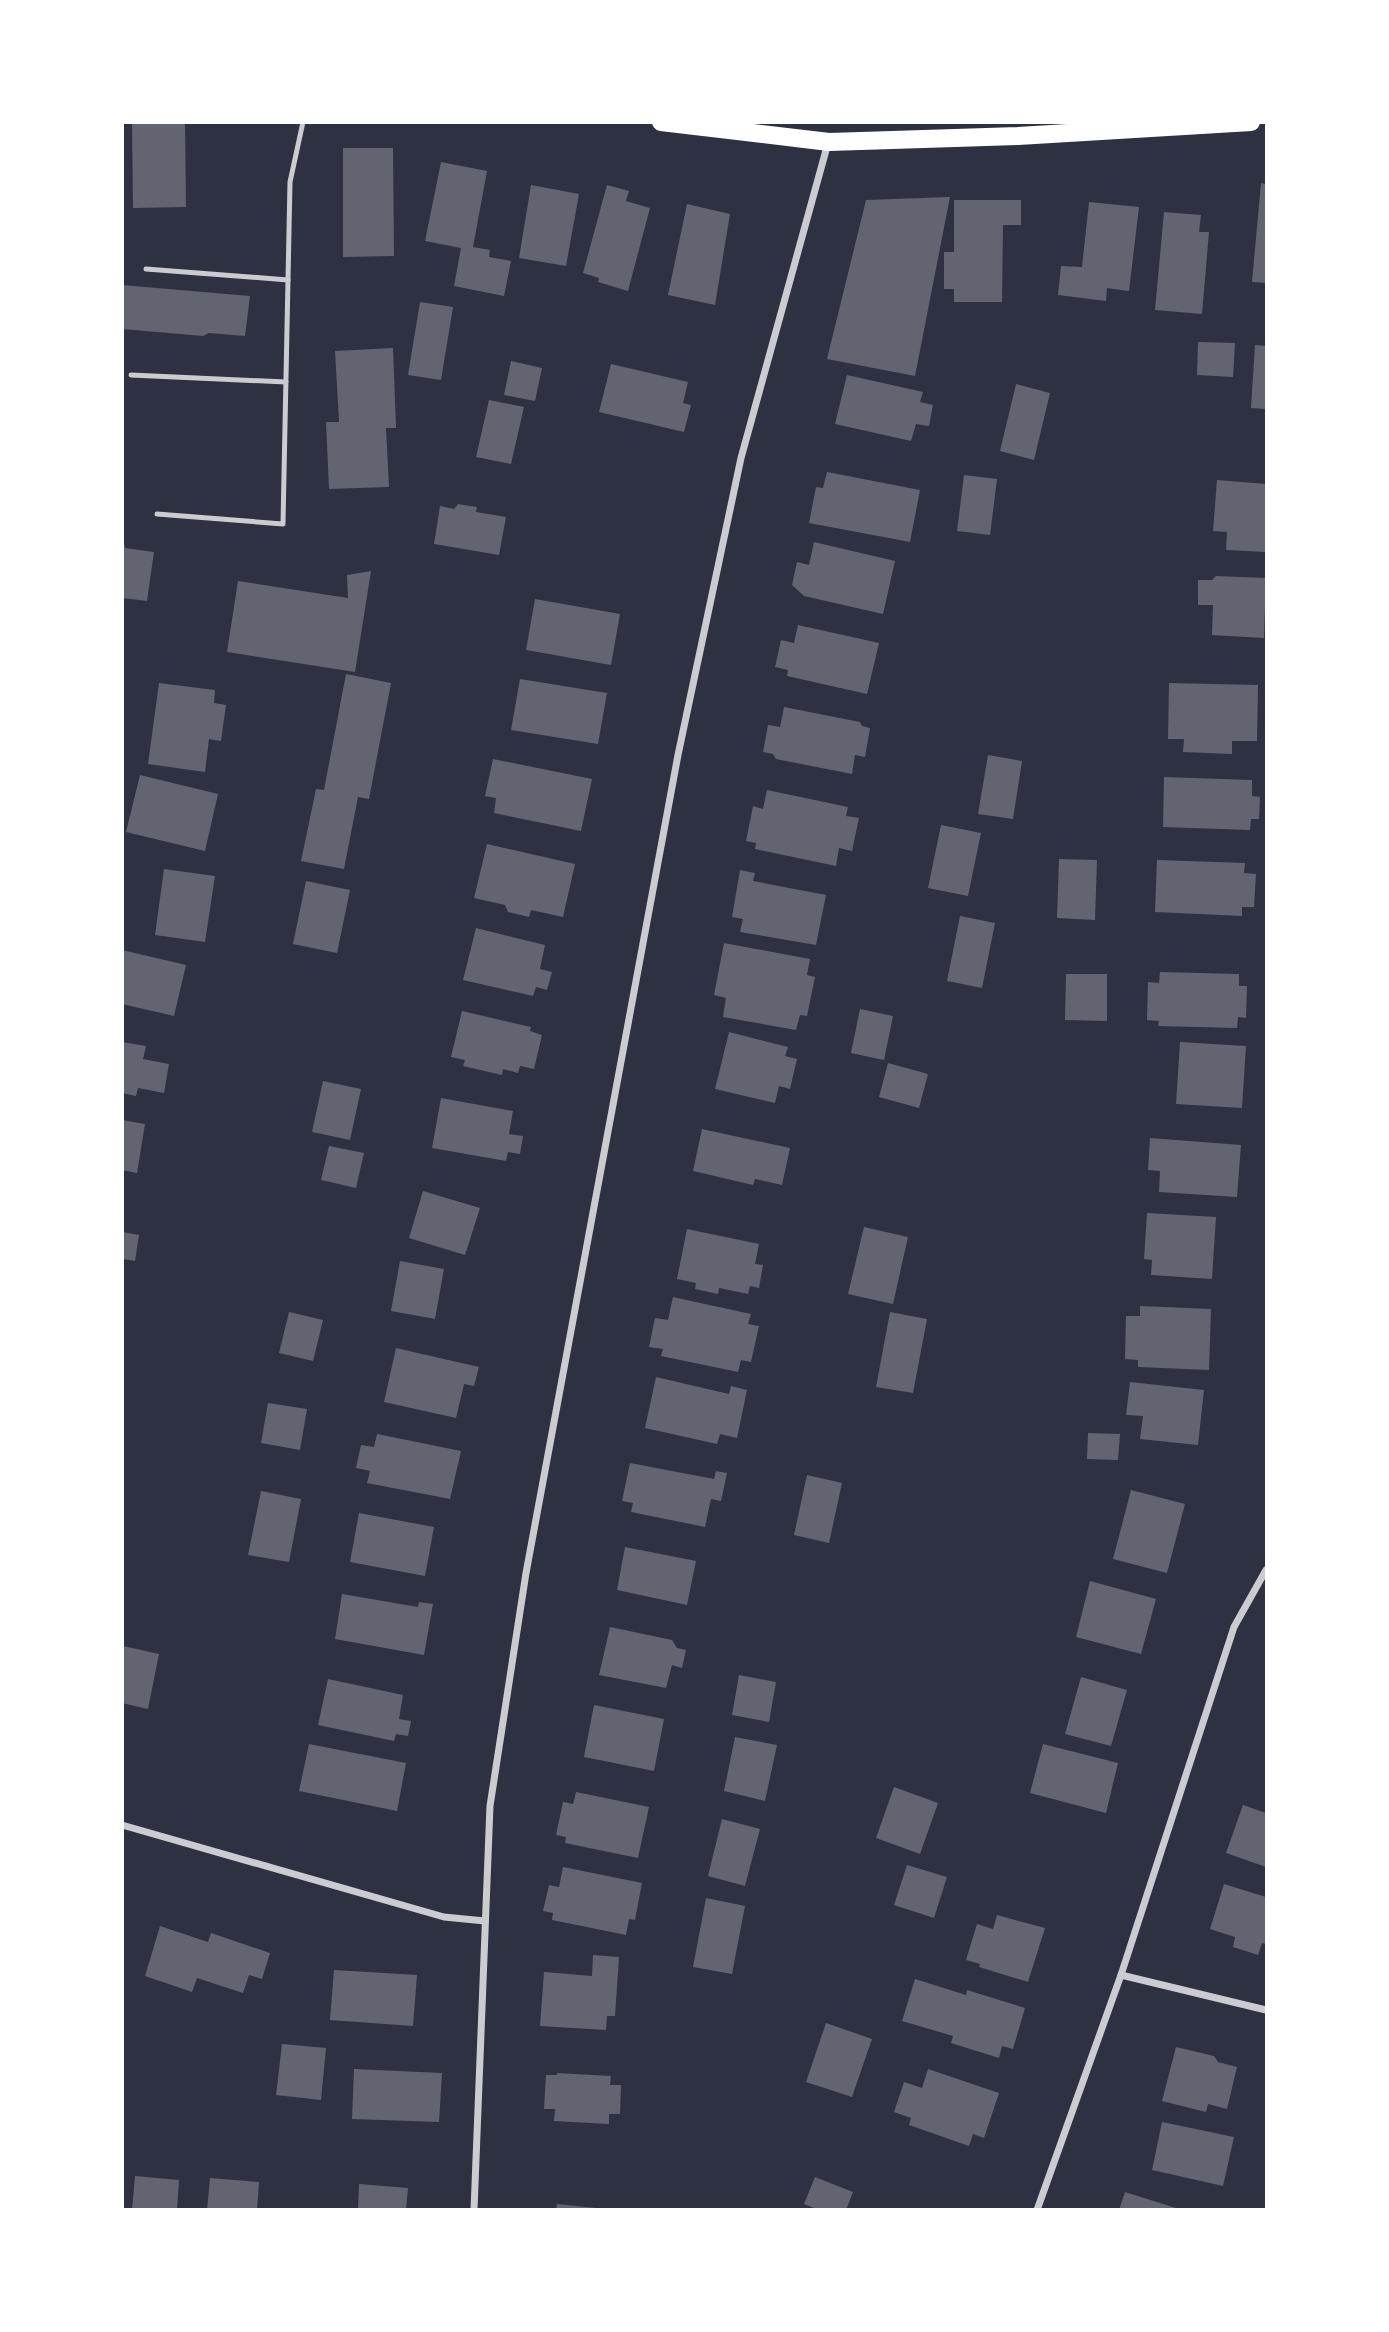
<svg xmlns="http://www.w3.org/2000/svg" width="1389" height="2332" font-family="Helvetica,sans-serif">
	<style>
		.building { fill: #626471 }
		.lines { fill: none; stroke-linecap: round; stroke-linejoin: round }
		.service { stroke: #caccd0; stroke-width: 5 }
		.minor { stroke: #caccd0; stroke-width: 7 }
		.primary { stroke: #fff; stroke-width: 18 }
	</style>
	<rect width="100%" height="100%" fill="#2d3142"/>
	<g class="building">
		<polygon points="132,122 185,122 186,207 133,208"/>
		<polygon points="343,148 393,148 394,256 343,257"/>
		<polygon points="441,162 487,171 473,247 490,250 489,257 511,261 504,296 454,286 461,248 425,241"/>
		<polygon points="1261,183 1266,184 1266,283 1252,282"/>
		<polygon points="531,185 579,194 566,266 519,258"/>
		<polygon points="607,185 629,191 626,201 650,208 628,291 598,282 599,278 583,273"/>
		<polygon points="950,197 915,376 827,359 866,200"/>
		<polygon points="954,200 1021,200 1021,225 1003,225 1002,302 954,302 954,289 944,289 944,252 954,252"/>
		<polygon points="1089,202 1139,207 1129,291 1107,288 1106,301 1058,295 1061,266 1082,267"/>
		<polygon points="687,204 730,214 715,305 668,295"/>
		<polygon points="1164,212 1201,215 1199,232 1209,232 1202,314 1155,310"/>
		<polygon points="122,285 250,296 245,336 209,333 203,336 122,329"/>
		<polygon points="420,302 453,307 441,380 408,375"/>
		<polygon points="1198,342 1235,343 1233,377 1197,375"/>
		<polygon points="1255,345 1266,346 1266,409 1251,408"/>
		<polygon points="393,348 396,428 386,428 389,487 329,489 326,422 339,422 335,351"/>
		<polygon points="511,361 542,368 535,401 504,395"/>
		<polygon points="611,364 688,382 683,403 691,405 684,432 599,412"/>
		<polygon points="847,375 923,392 920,402 933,405 929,426 916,424 911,441 835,424"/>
		<polygon points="1016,384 1050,393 1034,460 1000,451"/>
		<polygon points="489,400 524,407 511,464 476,457"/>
		<polygon points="827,472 920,490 910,542 809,523 816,487 823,488"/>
		<polygon points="964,475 997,479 990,535 957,531"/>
		<polygon points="1217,480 1266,484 1265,552 1226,550 1227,532 1213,531"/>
		<polygon points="458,504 477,507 476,512 506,517 499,555 434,544 440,506 454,509"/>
		<polygon points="122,535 125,548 154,552 147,601 122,598"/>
		<polygon points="814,542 895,561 883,614 804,596 792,585 797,562 809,565"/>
		<polygon points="371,571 355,672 227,652 238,581 348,598 347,575"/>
		<polygon points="1216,576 1266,578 1264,638 1212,635 1213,605 1198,605 1198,580 1212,580"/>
		<polygon points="535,599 620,614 611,665 526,650"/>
		<polygon points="798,625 879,643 867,694 787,676 788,670 775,667 781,640 794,643"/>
		<polygon points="346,674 391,683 369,799 358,797 344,869 301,861 316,789 324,790"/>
		<polygon points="520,679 607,693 598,744 511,730"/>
		<polygon points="159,683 215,690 214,703 226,705 221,741 209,739 205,772 148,764"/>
		<polygon points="1169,683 1258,685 1257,741 1232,741 1232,754 1183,752 1184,739 1168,739"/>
		<polygon points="784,707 860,722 862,726 870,728 865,757 855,755 852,774 776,759 773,754 763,752 768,725 780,727"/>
		<polygon points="988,755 1022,761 1013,819 978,814"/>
		<polygon points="493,759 592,779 581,831 494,813 496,798 485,796"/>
		<polygon points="140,775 218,794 205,851 126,832"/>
		<polygon points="1164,777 1252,780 1252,796 1260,797 1259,819 1251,819 1250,830 1163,827"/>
		<polygon points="767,790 848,807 846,816 859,818 852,851 839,848 836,866 755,849 756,843 746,841 753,806 763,809"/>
		<polygon points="941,825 981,833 968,896 928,888"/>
		<polygon points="487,844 575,864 563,917 531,910 529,917 508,912 505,905 474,898"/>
		<polygon points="1059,859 1097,860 1095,920 1057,918"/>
		<polygon points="1157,860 1245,863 1244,873 1256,874 1254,907 1242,907 1242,916 1155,912"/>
		<polygon points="164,869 215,876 205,942 155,935"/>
		<polygon points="740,870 755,873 753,881 826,895 816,945 740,932 743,919 732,917"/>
		<polygon points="306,881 350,890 337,953 293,944"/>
		<polygon points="960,916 995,923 982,988 947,981"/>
		<polygon points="476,928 545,945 540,969 552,972 547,990 536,987 533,996 463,980"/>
		<polygon points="724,943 810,959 807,975 815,977 807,1016 800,1015 796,1030 723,1017 726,998 714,995"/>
		<polygon points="122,950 186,965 174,1016 122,1004"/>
		<polygon points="1160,972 1239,974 1239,986 1247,986 1246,1018 1238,1017 1237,1028 1158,1026 1159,1021 1147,1020 1148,982 1159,983"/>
		<polygon points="1066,974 1107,974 1107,1021 1065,1020"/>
		<polygon points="860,1009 893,1016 884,1060 851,1053"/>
		<polygon points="462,1011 531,1027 530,1031 542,1035 534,1069 520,1066 518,1073 503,1069 502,1075 463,1066 465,1060 451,1057"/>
		<polygon points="729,1032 788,1047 785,1056 797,1059 790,1089 779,1086 775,1103 715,1089"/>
		<polygon points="122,1042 146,1046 143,1059 169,1064 164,1093 138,1088 136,1096 122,1093"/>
		<polygon points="1180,1042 1246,1046 1242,1108 1176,1104"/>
		<polygon points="888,1063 928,1074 919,1108 879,1097"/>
		<polygon points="323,1081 361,1089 350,1140 312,1132"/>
		<polygon points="441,1098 513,1111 509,1134 523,1136 520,1154 508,1152 506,1161 432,1148"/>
		<polygon points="122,1120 145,1124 137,1173 122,1170"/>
		<polygon points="702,1129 790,1148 782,1185 755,1179 753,1185 693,1171"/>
		<polygon points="1150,1138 1241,1145 1237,1197 1159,1192 1160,1171 1148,1170"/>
		<polygon points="329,1146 364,1153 356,1188 321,1180"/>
		<polygon points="423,1191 480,1208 465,1255 409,1238"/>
		<polygon points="1147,1213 1216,1217 1212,1279 1151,1275 1152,1260 1144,1259"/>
		<polygon points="864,1227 908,1237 893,1304 848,1294"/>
		<polygon points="687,1229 759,1244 755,1264 763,1265 759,1288 750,1286 748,1294 719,1288 718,1294 695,1289 696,1283 677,1279"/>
		<polygon points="122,1232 139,1235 135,1261 122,1259"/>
		<polygon points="400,1261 444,1269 435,1319 391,1311"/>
		<polygon points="673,1297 751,1314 748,1324 759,1326 751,1362 741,1360 738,1372 661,1356 663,1349 649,1347 655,1318 668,1320"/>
		<polygon points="1140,1306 1211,1309 1209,1370 1138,1367 1138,1360 1125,1359 1126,1316 1140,1316"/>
		<polygon points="289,1312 323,1320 313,1361 279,1353"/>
		<polygon points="890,1312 927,1319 913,1393 876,1387"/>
		<polygon points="396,1348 479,1367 474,1386 464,1384 456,1418 384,1402"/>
		<polygon points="656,1377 729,1394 731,1386 747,1390 737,1438 720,1434 717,1444 645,1428"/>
		<polygon points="1130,1382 1204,1390 1198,1445 1140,1439 1143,1416 1126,1415"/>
		<polygon points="268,1403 307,1409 300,1450 261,1443"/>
		<polygon points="1088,1433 1120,1434 1118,1460 1087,1459"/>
		<polygon points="377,1434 461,1451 450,1499 367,1483 370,1471 356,1468 361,1445 374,1447"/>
		<polygon points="630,1463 714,1479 716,1471 727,1473 721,1501 711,1499 705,1527 631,1512 633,1503 622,1501"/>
		<polygon points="807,1475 842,1483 829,1543 794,1535"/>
		<polygon points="1131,1490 1185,1504 1167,1573 1113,1559"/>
		<polygon points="261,1491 301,1499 289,1562 248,1555"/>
		<polygon points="359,1513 434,1527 425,1576 350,1562"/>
		<polygon points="625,1547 696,1561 687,1605 617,1590"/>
		<polygon points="1090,1581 1156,1599 1141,1654 1076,1637"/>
		<polygon points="342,1594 418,1607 419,1602 433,1604 424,1655 335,1639"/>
		<polygon points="610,1627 672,1640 677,1648 686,1650 682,1668 672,1665 666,1688 599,1675"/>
		<polygon points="123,1646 159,1654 148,1709 122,1703"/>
		<polygon points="739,1675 776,1682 769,1722 732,1715"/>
		<polygon points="1081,1677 1127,1690 1111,1746 1065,1734"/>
		<polygon points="328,1679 403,1695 399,1719 411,1721 408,1736 396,1734 394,1741 318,1725"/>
		<polygon points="594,1705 664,1719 654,1771 584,1757"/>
		<polygon points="735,1737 777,1745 765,1801 724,1791"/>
		<polygon points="309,1744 406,1763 397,1811 299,1791"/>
		<polygon points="1043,1744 1118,1763 1106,1813 1030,1793"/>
		<polygon points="894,1787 938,1803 920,1854 876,1838"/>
		<polygon points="576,1792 649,1807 638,1858 565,1843 566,1837 556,1835 563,1802 573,1804"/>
		<polygon points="1243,1805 1266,1813 1266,1867 1226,1853"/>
		<polygon points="722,1819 760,1829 745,1886 708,1876"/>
		<polygon points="907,1865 947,1877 934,1918 894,1905"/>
		<polygon points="563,1867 642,1883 635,1920 629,1919 626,1935 552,1920 553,1913 543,1911 549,1885 559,1887"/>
		<polygon points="1224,1884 1266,1897 1266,1944 1262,1943 1258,1955 1233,1947 1235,1937 1210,1929"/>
		<polygon points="706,1898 745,1906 732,1974 693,1967"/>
		<polygon points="997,1915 1045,1928 1028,1982 979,1967 980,1964 966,1960 977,1924 993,1929"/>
		<polygon points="160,1926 208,1942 211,1933 270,1953 262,1979 249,1975 243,1993 197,1978 192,1992 145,1976"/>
		<polygon points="593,1955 619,1957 615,2016 607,2016 606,2030 540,2026 544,1972 592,1976"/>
		<polygon points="334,1970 417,1975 413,2026 330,2020"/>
		<polygon points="915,1979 966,1995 967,1990 1025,2008 1013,2049 1002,2046 999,2058 951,2043 953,2036 902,2021"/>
		<polygon points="826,2023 872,2039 852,2097 806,2082"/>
		<polygon points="282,2044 326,2048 321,2100 276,2095"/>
		<polygon points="1176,2047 1214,2056 1218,2062 1237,2067 1227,2109 1208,2104 1206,2112 1162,2101"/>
		<polygon points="354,2069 442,2073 439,2122 352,2119"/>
		<polygon points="928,2069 999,2093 984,2138 973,2134 969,2146 909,2125 911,2118 894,2112 904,2082 922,2088"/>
		<polygon points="557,2073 611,2076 610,2085 621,2085 620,2114 609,2114 609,2124 554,2121 555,2109 544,2109 546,2075 557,2075"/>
		<polygon points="1162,2122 1234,2137 1223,2186 1152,2170"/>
		<polygon points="135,2176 179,2180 177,2210 132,2210"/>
		<polygon points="815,2177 853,2192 846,2210 819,2210 804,2204"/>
		<polygon points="210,2178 259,2182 257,2210 207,2210"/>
		<polygon points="359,2184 408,2188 406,2210 358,2210"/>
		<polygon points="1125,2192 1179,2209 1179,2210 1119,2210"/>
		<polygon points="557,2204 596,2208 596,2210 556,2210"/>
	</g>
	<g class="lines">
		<g class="service">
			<polyline points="146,269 288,280"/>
			<polyline points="131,375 286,382"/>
			<polyline points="157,514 283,524 290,182 303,122"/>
		</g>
		<g class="minor">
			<polyline points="122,1825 444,1917 485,1921"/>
			<polyline points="1121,1975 1266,2010"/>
			<polyline points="474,2210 490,1806 526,1573 678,755 741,458 828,143"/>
			<polyline points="1037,2210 1121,1975 1234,1627 1266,1570"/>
		</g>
		<polyline class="primary" points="661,122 829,142 1018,136 1251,122"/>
	</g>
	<rect width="1389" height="2332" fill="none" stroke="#ffffff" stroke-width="248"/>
</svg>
